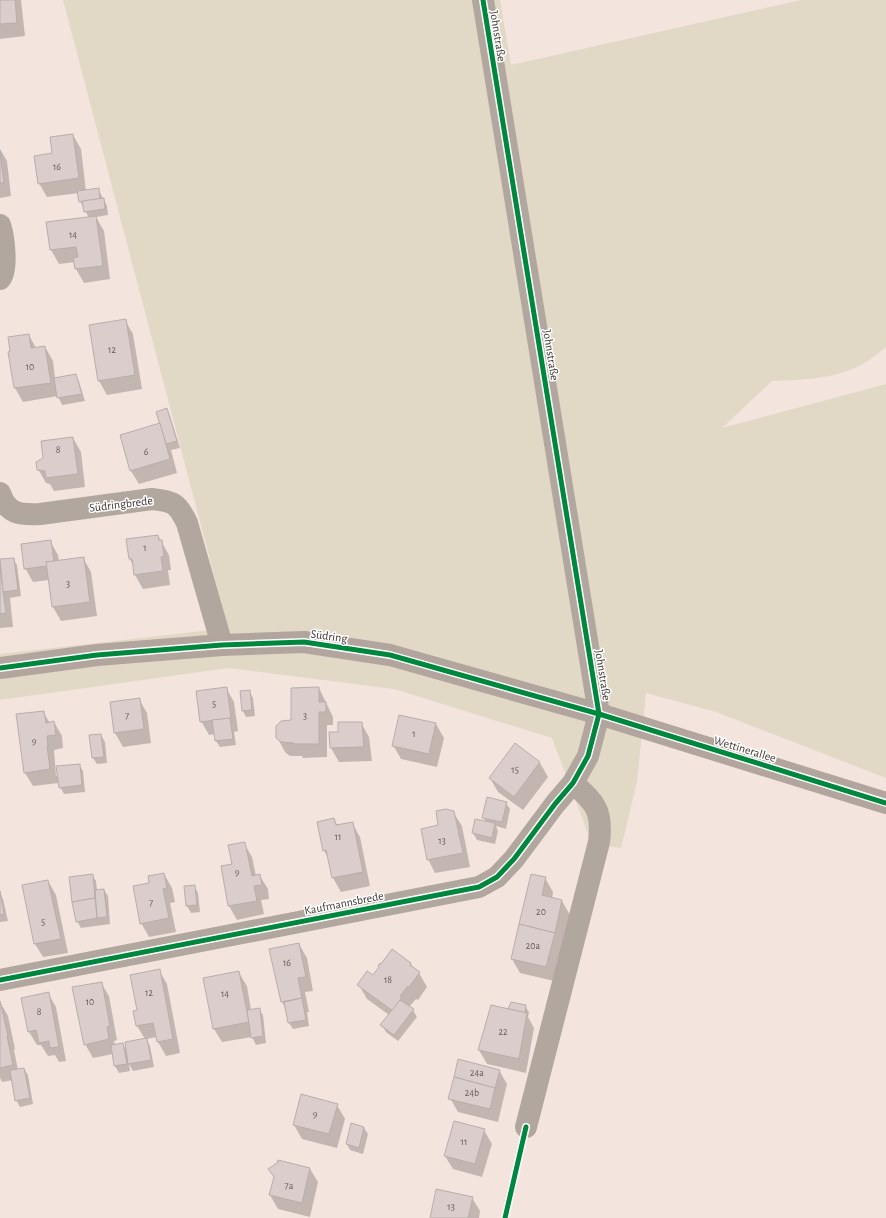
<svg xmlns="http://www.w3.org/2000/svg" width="886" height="1218" font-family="'Alegreya Sans',sans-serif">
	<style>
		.green { fill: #e1d8c6 }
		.shadow { fill: #0003 }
		.building { fill: #dacdcb; stroke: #b9adab }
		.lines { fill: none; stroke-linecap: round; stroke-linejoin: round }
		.street { stroke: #b1a79e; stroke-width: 22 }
		.secondary { stroke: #b1a59d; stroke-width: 22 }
		.cycleway-casing { stroke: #fff; stroke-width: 8 }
		.cycleway { stroke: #00873e; stroke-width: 5 }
		.labels { text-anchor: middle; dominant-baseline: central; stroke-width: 3; stroke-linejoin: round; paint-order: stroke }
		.number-label { font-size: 10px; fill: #665b58 }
		.street-label { font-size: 12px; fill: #3f3430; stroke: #fff }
	</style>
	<rect width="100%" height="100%" fill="#f4e4de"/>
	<path class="green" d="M 63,0 L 500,0 L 511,65 L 801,0 L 886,0 L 886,347 C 879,352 873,358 866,362 C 839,379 803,380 772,381 L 722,428 L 886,384 L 886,778 L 716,712 L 646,693 L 637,782 L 621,848 L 592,844 L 552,738 L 394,689 L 228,668 L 0,700 L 0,654 L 228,628 Z"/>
	<g class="shadow">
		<polygon points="0,0 21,0 25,36 0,39"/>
		<polygon points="73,135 81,149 86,191 98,189 107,206 108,215 96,217 104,231 110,279 84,283 76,269 75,262 59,264 51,250 47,223 89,218 80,201 79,193 47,197 39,183 53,154"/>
		<polygon points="0,149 7,161 11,196 0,198"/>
		<polygon points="125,320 133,334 142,389 107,395 99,381 90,325"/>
		<polygon points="29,335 36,348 45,347 53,361 55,378 76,375 79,382 85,401 62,405 58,396 23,402 15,388 10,352"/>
		<polygon points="166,410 170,416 180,448 171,450 177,473 139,484 131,471 121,436 161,424"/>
		<polygon points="73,438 81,452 85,487 54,491 50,484 46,483 38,469"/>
		<polygon points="158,536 169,555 171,570 168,570 170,585 143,589 135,575 134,567 130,559 127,540"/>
		<polygon points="50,541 58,555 59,561 83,558 91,572 97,616 61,621 53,607 49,580 33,582 25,568"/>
		<polygon points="13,559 17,565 21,596 10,598 13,627 0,628 0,560"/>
		<polygon points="226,688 234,702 238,731 234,732 236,745 220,747 216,741 215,734 209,735 201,721"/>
		<polygon points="319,688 333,717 333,725 327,725 327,757 303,758 302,756 290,756 285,752 277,737"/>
		<polygon points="249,691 253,698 255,716 246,717 243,711"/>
		<polygon points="139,699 147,713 151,743 123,747 115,733"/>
		<polygon points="43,712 50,723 54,722 62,736 63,748 54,750 56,776 79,765 83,771 85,792 64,794 60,787 59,783 33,786 25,773"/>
		<polygon points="361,723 369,737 372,761 339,762 331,748 339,733"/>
		<polygon points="436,724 444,738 437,767 401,759 393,745"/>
		<polygon points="101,735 105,742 107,763 97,764 93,758"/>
		<polygon points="515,745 540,763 548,777 523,810 498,792 490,778"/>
		<polygon points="506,803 510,809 506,829 496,826 498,831 495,844 477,840 473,833 486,822 483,817"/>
		<polygon points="453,812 462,826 470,867 435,873 428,859 439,826"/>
		<polygon points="334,819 337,825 352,823 360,837 370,886 341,892 333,878 329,860 324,850"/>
		<polygon points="244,843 252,857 256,876 260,876 268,889 269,899 261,900 264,914 237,920 229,906 222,866 233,864"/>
		<polygon points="164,874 172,888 175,902 170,903 176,932 149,937 141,923 150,883"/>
		<polygon points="92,875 96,881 97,890 104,890 108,896 110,924 81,928 77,921"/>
		<polygon points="545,878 553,892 552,899 562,901 570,915 554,981 520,973 512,959"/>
		<polygon points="48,881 56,895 68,953 43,957 35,944"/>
		<polygon points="194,886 198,893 200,912 191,913 187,906 185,887"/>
		<polygon points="0,893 3,899 8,921 0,922"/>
		<polygon points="299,944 307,958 313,991 305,992 309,1012 307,1012 309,1026 293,1029 289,1023 287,1011 282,1002 270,950"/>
		<polygon points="392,950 411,964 413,968 419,973 427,987 418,1000 416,999 409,1007 413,1010 417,1017 398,1041 386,1032 382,1025 389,1015 367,999 359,985 373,977"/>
		<polygon points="159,970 167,984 180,1053 166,1056 158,1042 157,1037 146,1039 150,1046 154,1067 133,1071 129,1064 130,1071 119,1073 115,1066 113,1054 93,1058 85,1044 101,983 109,996 117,1040 114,1041 115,1045 123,1044 127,1052 145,1039 137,1026 138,1011"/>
		<polygon points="239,973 247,986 251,1010 259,1009 263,1015 266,1043 256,1045 252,1037 222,1042 214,1029"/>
		<polygon points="48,993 56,1007 66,1061 59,1062 55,1055 48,1056 41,1045 37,1045 29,1032"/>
		<polygon points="0,1002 8,1016 15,1049 14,1050 18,1070 24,1069 28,1075 33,1104 20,1107 16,1100 13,1080 2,1082 0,1078"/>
		<polygon points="525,1006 529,1012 528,1017 534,1028 526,1073 487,1064 479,1050 508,1010"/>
		<polygon points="499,1070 507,1084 498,1122 458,1112 450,1098"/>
		<polygon points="337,1105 345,1119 337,1148 302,1139 294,1125"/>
		<polygon points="364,1128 368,1134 363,1154 350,1150 347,1144"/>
		<polygon points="484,1130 492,1144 482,1177 453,1169 445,1156"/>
		<polygon points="310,1169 318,1182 310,1217 278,1209 270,1195"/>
		<polygon points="472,1198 480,1211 479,1218 431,1218"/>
	</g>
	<g class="building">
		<polygon points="0,0 15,0 17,23 0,24"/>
		<polygon points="73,134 79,178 38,184 34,156 52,153 50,137"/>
		<polygon points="0,152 4,183 0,183"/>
		<polygon points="99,188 100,199 79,202 77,191"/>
		<polygon points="104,198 105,209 84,212 82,201"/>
		<polygon points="96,216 103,266 75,269 73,258 78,257 76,247 50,250 46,222"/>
		<polygon points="126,319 135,375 98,381 89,325"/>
		<polygon points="29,334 31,348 45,346 51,383 14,388 8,352 10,351 8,337"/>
		<polygon points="76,374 82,394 57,398 54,378"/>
		<polygon points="167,408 177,441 166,444 156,412"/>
		<polygon points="160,423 170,459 130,471 120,435"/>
		<polygon points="73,437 78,474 46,478 45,471 37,470 36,462 43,458 41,441"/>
		<polygon points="158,535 159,540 162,540 164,556 161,557 163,571 134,575 132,559 129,559 126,539"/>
		<polygon points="51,540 54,561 46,562 47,566 24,569 21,544"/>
		<polygon points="84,557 90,602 52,607 46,562"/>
		<polygon points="14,558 18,590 3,592 0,559"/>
		<polygon points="0,567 6,613 0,614"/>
		<polygon points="227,687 231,718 200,722 196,691"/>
		<polygon points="319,687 319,702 326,702 326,712 319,712 319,744 294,744 294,743 281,742 276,738 276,726 281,721 291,720 291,688"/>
		<polygon points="250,690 252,710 242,711 240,691"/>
		<polygon points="140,698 144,729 114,733 110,702"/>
		<polygon points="44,711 46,723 54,721 56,735 47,736 48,746 47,746 50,769 24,773 16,714"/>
		<polygon points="399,715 436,723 429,754 392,746"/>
		<polygon points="230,718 233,739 215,741 212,720"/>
		<polygon points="338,722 362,722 364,747 330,748 329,732 338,732"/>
		<polygon points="101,734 104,757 92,758 89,735"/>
		<polygon points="515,743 540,762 514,797 489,778"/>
		<polygon points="80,764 82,785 59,788 56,766"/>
		<polygon points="487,797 507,802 502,822 482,818"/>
		<polygon points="446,809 454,811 463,853 427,860 421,829 438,825 436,811"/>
		<polygon points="334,818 336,825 353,822 363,872 332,878 326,850 323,851 317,822"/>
		<polygon points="475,819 495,823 492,838 472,833"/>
		<polygon points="245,842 252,876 260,874 262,885 254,886 257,901 228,906 221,866 232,864 228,845"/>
		<polygon points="164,873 167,888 163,889 169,918 140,924 133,886 149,883 148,876"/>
		<polygon points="93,874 95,898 72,902 69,877"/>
		<polygon points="531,874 546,877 542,895 562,900 555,933 519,924"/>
		<polygon points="48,880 61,939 34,944 22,885"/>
		<polygon points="195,885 197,905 186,906 184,886"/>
		<polygon points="104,889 107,917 97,918 95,890"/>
		<polygon points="0,891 4,914 0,915"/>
		<polygon points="95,898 97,918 76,922 72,902"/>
		<polygon points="519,924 555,933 546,967 511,959"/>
		<polygon points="299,943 306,977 298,978 302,998 281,1002 269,949"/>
		<polygon points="392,949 411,963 410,965 420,972 409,987 408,986 400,996 402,997 393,1011 357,985 367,971 373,975 379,967 378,966 380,963 381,964"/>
		<polygon points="160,969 173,1039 157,1042 153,1023 136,1026 133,1011 137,1010 130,975"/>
		<polygon points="239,971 249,1022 213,1029 203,978"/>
		<polygon points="102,982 110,1026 107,1027 109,1039 84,1045 72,987"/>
		<polygon points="49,992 59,1047 50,1048 49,1041 39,1043 36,1030 28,1032 21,998"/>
		<polygon points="302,998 306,1020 288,1023 284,1002"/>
		<polygon points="400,1000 414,1009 394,1035 380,1025"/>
		<polygon points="0,1001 8,1036 7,1036 13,1065 0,1068"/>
		<polygon points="511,1002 526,1005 525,1012 527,1013 508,1009"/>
		<polygon points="491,1005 527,1013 519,1059 478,1050"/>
		<polygon points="260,1008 263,1036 251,1038 247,1010"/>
		<polygon points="147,1038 151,1060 128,1064 125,1042"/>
		<polygon points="123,1043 127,1064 114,1066 111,1045"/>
		<polygon points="458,1059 500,1070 495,1088 454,1077"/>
		<polygon points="24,1068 30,1098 15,1101 10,1070"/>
		<polygon points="454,1077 495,1088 490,1109 448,1099"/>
		<polygon points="301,1094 338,1104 329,1134 293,1125"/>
		<polygon points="454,1121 485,1129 475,1164 444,1156"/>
		<polygon points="351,1123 364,1127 359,1148 346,1144"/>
		<polygon points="278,1160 310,1168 302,1203 269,1195 274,1177 268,1169 277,1163"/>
		<polygon points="436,1189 473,1197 468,1218 430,1218"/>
	</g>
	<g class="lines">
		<g class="street">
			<path d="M 0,225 C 4,236 8,271 0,279"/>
			<path d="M 0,493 C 7,514 20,515 40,514 L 152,499 C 174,501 178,504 187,523 L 222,645"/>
			<polyline points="0,980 479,887 497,877 514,859 555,804 573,783 588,756 599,714 483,0"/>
			<path d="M 526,1127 L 599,842 C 603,810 595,803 573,783"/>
		</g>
		<polyline class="secondary" points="0,668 97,655 222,645 304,642 390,655 599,714 886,803"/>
		<defs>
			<g id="cycleway">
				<polyline points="0,668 97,655 222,645 304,642 390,655 599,714 886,803"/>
				<polyline points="0,980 479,887 497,877 514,859 555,804 573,783 588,756 599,714 483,0"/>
				<polyline points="505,1218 526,1127"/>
			</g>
		</defs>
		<use href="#cycleway" class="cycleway-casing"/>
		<use href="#cycleway" class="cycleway"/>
	</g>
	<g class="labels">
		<g class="number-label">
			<text x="57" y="167">16</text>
			<text x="73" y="235">14</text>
			<text x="112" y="350">12</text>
			<text x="30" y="367">10</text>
			<text x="58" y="450">8</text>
			<text x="146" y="452">6</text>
			<text x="145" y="548">1</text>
			<text x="68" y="584">3</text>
			<text x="214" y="704">5</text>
			<text x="127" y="716">7</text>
			<text x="305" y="716">3</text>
			<text x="414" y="734">1</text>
			<text x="34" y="741">9</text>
			<text x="515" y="770">15</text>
			<text x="338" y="837">11</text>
			<text x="442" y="841">13</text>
			<text x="237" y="872">9</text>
			<text x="151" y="903">7</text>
			<text x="541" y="912">20</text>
			<text x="43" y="922">5</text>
			<text x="533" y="946">20a</text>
			<text x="287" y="963">16</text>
			<text x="388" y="980">18</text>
			<text x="149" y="993">12</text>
			<text x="225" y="994">14</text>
			<text x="90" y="1002">10</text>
			<text x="39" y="1012">8</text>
			<text x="503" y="1032">22</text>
			<text x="477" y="1073">24a</text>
			<text x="472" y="1093">24b</text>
			<text x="315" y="1114">9</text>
			<text x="464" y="1142">11</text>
			<text x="289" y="1186">7a</text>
			<text x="451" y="1207">13</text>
		</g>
		<g class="street-label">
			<text transform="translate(498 36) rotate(81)">Johnstraße</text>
			<text transform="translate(551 355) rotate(81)">Johnstraße</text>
			<text transform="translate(121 504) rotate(-7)">Südringbrede</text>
			<text transform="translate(329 636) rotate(8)">Südring</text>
			<text transform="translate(603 675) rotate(81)">Johnstraße</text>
			<text transform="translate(745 749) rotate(17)">Wettinerallee</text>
			<text transform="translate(344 903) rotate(-11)">Kaufmannsbrede</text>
		</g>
	</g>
</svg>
